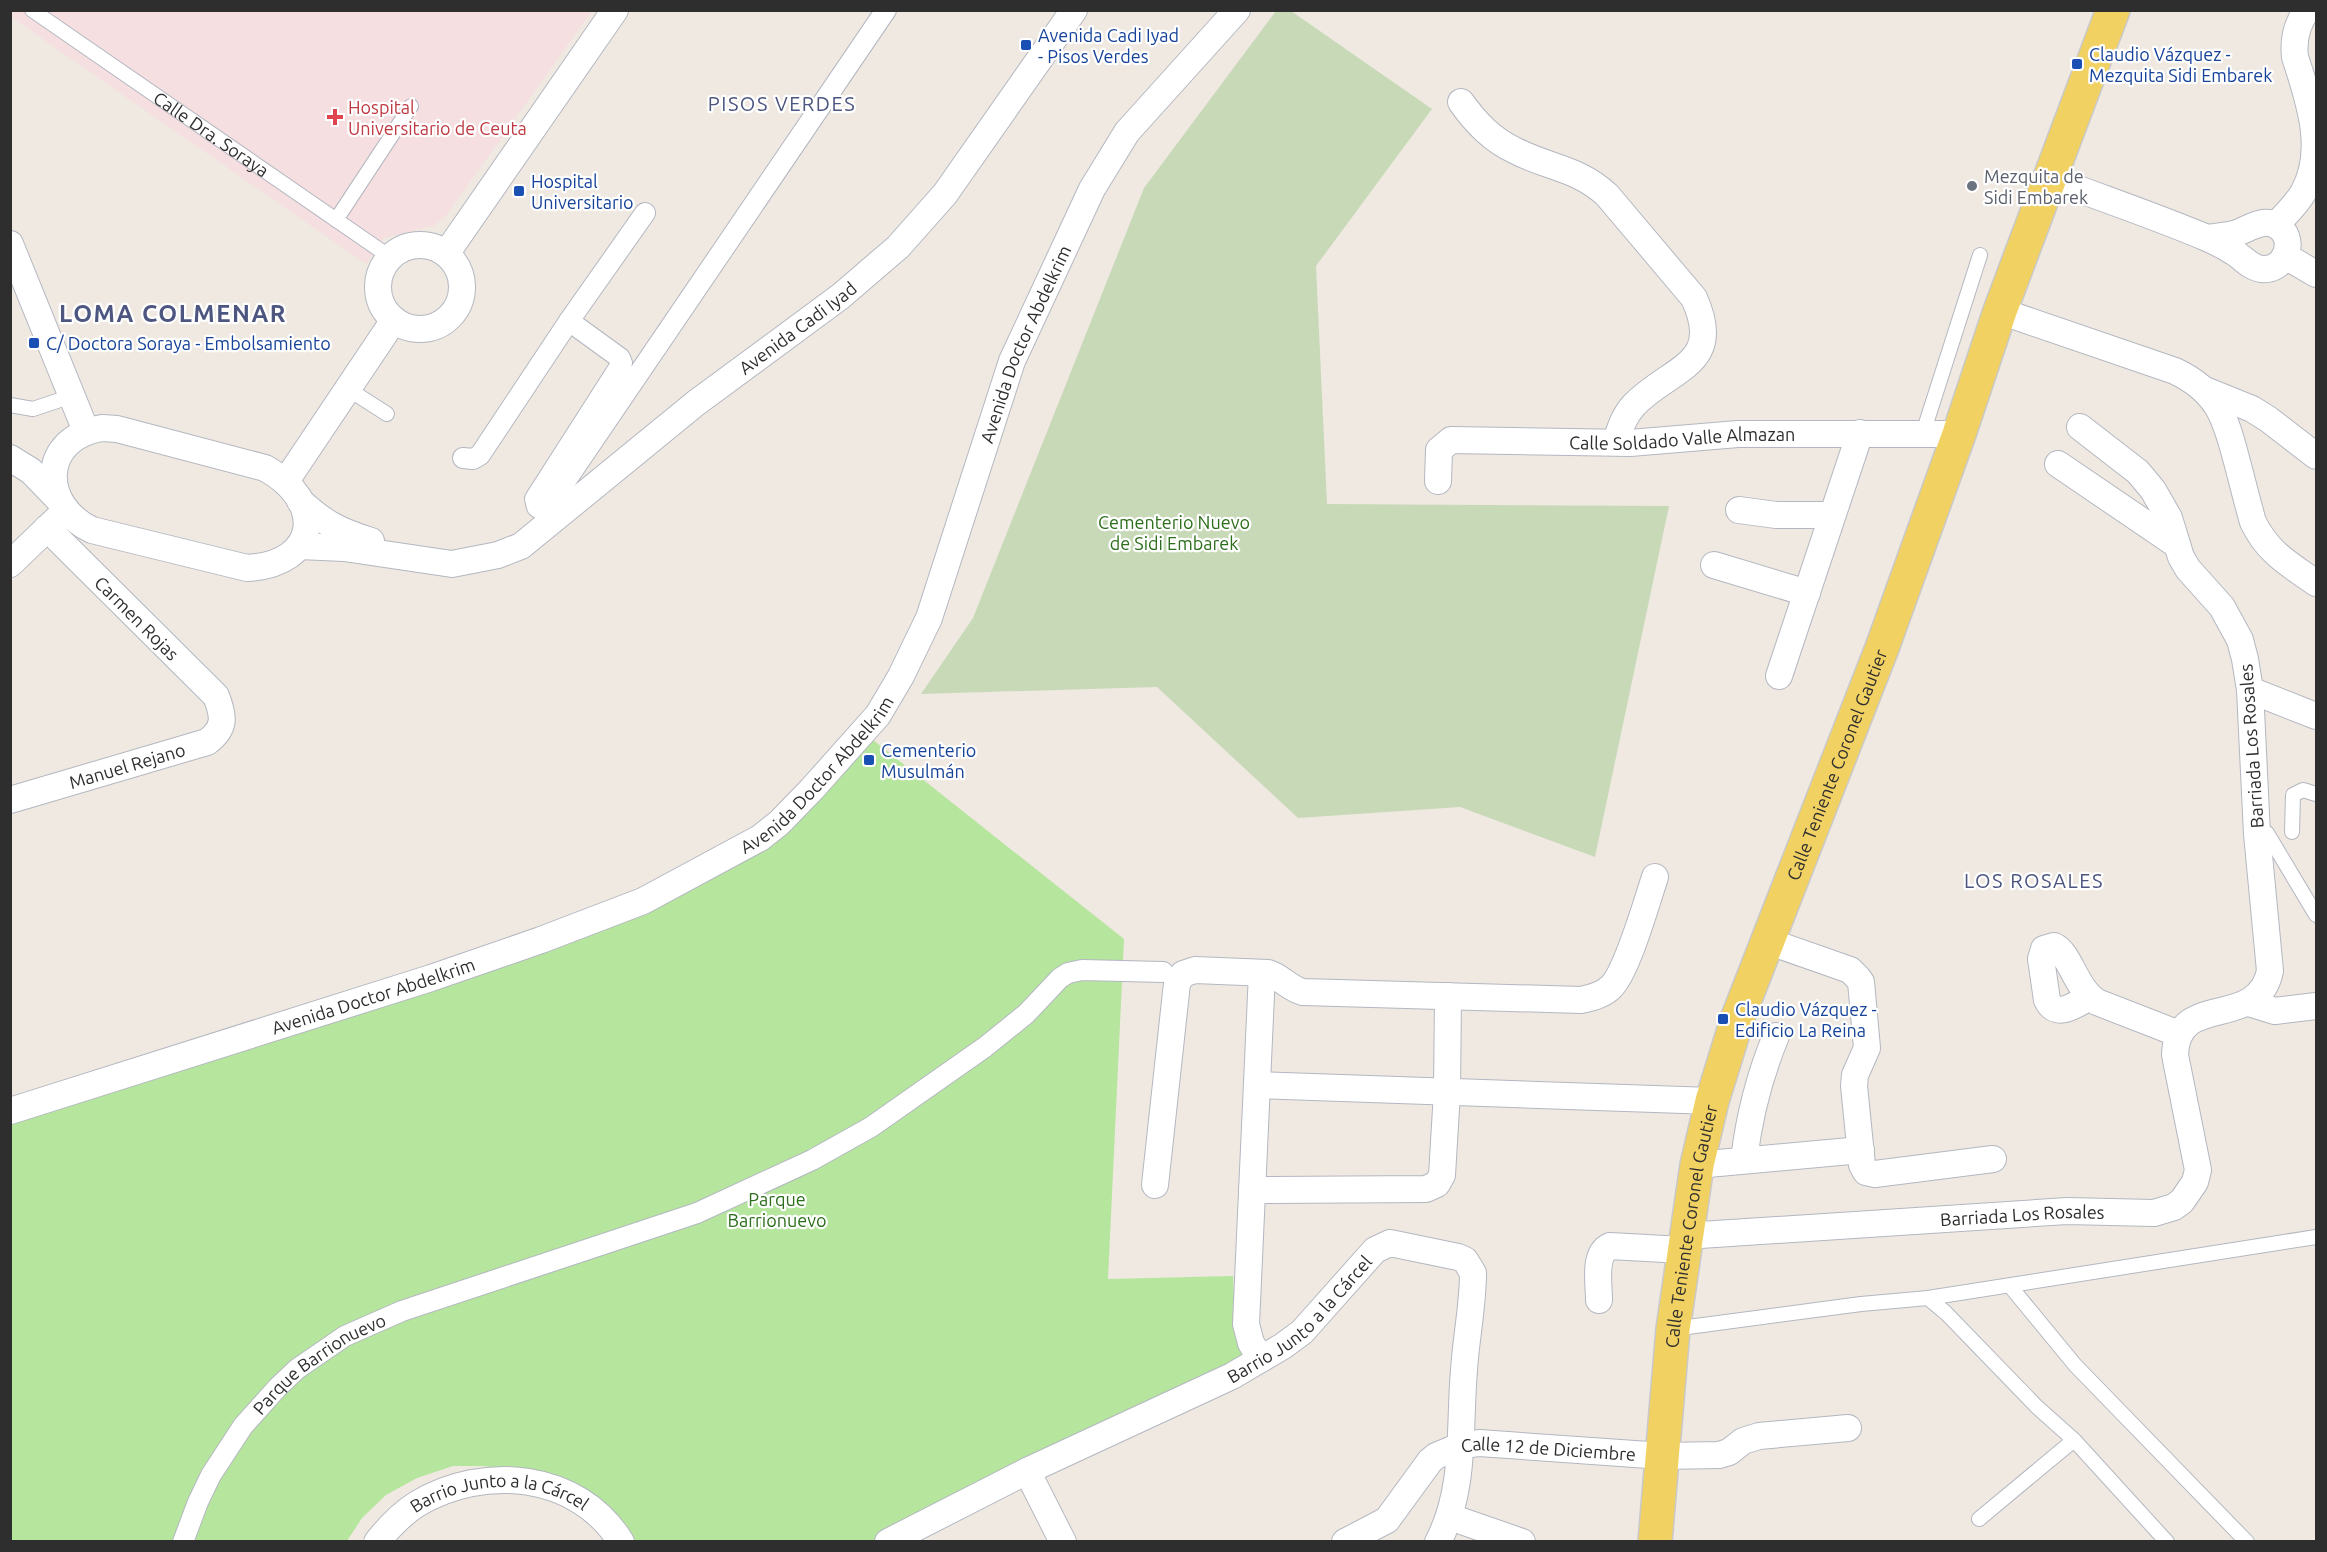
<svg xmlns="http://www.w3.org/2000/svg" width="2327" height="1552" font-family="Ubuntu,sans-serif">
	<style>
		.medical { fill: #f5dfe0 }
		.green { fill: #b6e59e }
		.cemetery { fill: #c8d9b8 }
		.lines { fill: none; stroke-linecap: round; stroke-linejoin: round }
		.service-casing { stroke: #b4b7c1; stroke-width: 16 }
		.pedestrian-casing { stroke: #b4b7c1; stroke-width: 22 }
		.minor-casing { stroke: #b4b7c1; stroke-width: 28 }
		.primary-casing { stroke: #c9c9c9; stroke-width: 36 }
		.service { stroke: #fff; stroke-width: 14 }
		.pedestrian { stroke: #fff; stroke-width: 20 }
		.minor { stroke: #fff; stroke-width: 26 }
		.primary { stroke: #f2d163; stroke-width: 33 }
		.transit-dot { fill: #1a4fb4; stroke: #fff; stroke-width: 2 }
		.health-dot { fill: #e0444e; stroke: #fff; stroke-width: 2 }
		.worship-dot { fill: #6b7280; stroke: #fff; stroke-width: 2 }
		.labels { text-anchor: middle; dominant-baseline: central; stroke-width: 4.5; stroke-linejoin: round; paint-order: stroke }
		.transit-label { font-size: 18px; fill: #164399; stroke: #fff; text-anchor: start }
		.health-label { font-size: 18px; fill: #be3a42; stroke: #fff; text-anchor: start }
		.street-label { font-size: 18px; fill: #2e2e2e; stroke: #fff }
		.worship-label { font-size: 18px; fill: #5b616d; stroke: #fff; text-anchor: start }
		.park-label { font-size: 18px; fill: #2c6e1b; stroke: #fff }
		.neighbourhood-label { font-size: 20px; letter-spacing: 1.5px; fill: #4d5680; stroke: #fff }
		.district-label { font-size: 24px; font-weight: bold; letter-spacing: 1.5px; fill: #4d5680; stroke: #fff }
	</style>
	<rect width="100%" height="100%" fill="#efe9e1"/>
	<polygon class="medical" points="11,10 599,11 597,13 592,11 445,217 433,226 384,238 366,264 11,17"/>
	<polygon class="green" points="863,732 1124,939 1108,1279 1233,1276 1235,1317 1261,1353 875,1541 607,1541 577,1502 521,1471 483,1466 453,1466 417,1478 386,1495 362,1518 347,1541 11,1542 11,1108 301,1018 732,857"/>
	<polygon class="cemetery" points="1276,11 1291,11 1432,109 1316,266 1327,504 1669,506 1595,857 1460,807 1298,818 1157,687 921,694 973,618 1144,188"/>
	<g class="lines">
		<defs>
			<g id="service">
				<path id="s1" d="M 32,10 L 390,257"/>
				<polyline points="336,220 411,106"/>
				<polyline points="348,389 387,414"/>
				<polyline points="10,405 33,409 72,396"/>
				<polyline points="1923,433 1980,255"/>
				<polyline points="2292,832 2293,795 2303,790 2316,794"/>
				<polyline points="2267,833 2316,915"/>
				<polyline points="2010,1286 2075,1365 2247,1542"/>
				<polyline points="1928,1298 1946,1313 2037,1407 2074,1440 2167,1542"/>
				<polyline points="1673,1329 1861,1304 1928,1298 2316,1237"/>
				<polyline points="1979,1519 2074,1440"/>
			</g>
			<g id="pedestrian">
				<polyline points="569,321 620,358 622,363 535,499 537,507 540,509 548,507 886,10"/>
				<polyline points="463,458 473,459 480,455 569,321 645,213"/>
				<path id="s2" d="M 183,1542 L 198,1502 L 211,1475 L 243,1426 L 278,1387 L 297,1369 L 345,1336 L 402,1311 L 697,1213 L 812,1160 L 871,1127 L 985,1047 L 1026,1014 L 1060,978 L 1068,973 L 1082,970 L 1163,972"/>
			</g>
			<g id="minor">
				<path d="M 1461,102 C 1476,123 1492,140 1516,151 C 1549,168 1578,168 1607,195 L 1694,298 C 1725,366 1670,367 1634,405 C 1624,416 1620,428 1616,442"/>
				<path d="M 2049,178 C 2101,198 2155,216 2207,238 C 2216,242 2226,247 2235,253 C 2243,258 2251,268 2262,269 C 2282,271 2295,247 2283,231 C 2268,213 2250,229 2234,234 C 2225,236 2216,237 2207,238"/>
				<path d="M 2276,225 C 2285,215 2296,205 2303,193 C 2327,151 2309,100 2295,57 C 2293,40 2296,25 2307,10"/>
				<polyline points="10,244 86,431"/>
				<circle cx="420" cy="287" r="42"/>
				<polyline points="446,254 615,10"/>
				<polyline points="2285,256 2316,274"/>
				<path d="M 2000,311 L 2175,371 C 2217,391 2225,416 2236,458 C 2242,480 2247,501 2253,522 C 2268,553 2289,564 2316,583"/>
				<polyline points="2205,390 2252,409 2268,419 2316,456"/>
				<path d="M 102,428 L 117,429 L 265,468 C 326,501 320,564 247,568 L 92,530 C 39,505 40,438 102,428 Z"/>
				<polyline points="10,458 31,471 59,500"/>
				<polyline points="2058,464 2177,545"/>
				<polyline points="286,481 394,320"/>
				<path id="s3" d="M 1438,481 L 1439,450 L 1451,440 L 1630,443 L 1738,434 L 1959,434"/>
				<path d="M 300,501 C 325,524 339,531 371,541"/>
				<polyline points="1739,510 1776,515 1832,515"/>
				<path id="s4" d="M 299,546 L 344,548 L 452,564 L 498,555 L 521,546 L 696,403 L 841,296 L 898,247 L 945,194 L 1074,10"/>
				<polyline points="10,564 59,517"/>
				<polyline points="1714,565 1807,593"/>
				<polyline points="1779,676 1860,433"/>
				<polyline points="2250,690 2316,716"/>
				<path id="s5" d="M 10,800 L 207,742 C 226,728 224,716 216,696 L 47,528"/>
				<polyline points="1767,941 1850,970 1858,978 1861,982 1867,1048 1855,1075 1854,1086 1862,1165 1866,1172 1875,1174 1993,1159"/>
				<path d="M 2090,997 C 2076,1004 2057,1020 2047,1000 L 2041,959 L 2044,949 L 2054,946 C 2070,953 2075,988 2097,1002 L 2179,1034"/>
				<polyline points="2249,1003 2275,1011 2316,1006"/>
				<polyline points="1257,1085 1712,1101"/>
				<path id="s6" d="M 10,1111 L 431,978 L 541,940 L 643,901 L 760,838 L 779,823 L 812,789 L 878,715 L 901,676 L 929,618 L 1012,361 L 1092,189 L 1127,132 L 1237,10"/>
				<path d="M 1744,1160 C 1749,1117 1759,1077 1776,1036"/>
				<polyline points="1697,1165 1861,1150"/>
				<path d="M 1155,1185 L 1177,983 L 1183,974 L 1195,970 L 1268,973 C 1281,977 1290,989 1303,992 L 1581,1000 C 1592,998 1603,995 1611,987 C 1627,972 1647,901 1655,877"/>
				<polyline points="1252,1190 1426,1189 1437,1184 1442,1175 1447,1092 1448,996"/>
				<path id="s7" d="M 1685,1236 L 2067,1211 L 2154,1213 L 2174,1207 L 2182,1201 L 2195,1182 L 2198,1170 L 2175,1055 C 2177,990 2257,1032 2270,971 L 2257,834 L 2250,690 L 2245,659 L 2240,640 L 2222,607 L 2188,569 L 2181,557 L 2169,518 L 2153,490 L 2138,472 L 2080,427"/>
				<path d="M 1599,1300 C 1599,1283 1593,1254 1610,1246 L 1683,1250"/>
				<polyline points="1261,1359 1251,1343 1246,1324 1262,973"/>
				<polyline points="1027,1471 1063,1542"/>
				<polyline points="1450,1517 1522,1542"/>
				<path id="s8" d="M 377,1542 C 389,1527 401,1514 417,1504 C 483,1464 578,1472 621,1542"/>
				<path id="s9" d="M 888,1542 L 1027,1471 L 1232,1376 L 1283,1346 L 1302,1332 L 1375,1250 L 1390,1243 L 1458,1257 L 1465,1260 L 1473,1273 C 1473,1305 1466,1338 1464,1370 C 1459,1427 1466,1489 1438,1542"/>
				<path id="s10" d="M 1345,1542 L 1387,1520 L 1430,1461 L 1436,1456 L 1460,1446 L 1479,1443 L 1663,1456 L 1719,1455 L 1729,1452 L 1743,1441 L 1759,1436 L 1848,1428"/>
			</g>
			<g id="primary">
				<path id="s11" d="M 1655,1542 L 1673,1329 L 1697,1165 L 1712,1101 L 1738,1017 L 1882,648 L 1959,434 L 2000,311 L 2113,10"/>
			</g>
		</defs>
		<use href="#service" class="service-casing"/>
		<use href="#pedestrian" class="pedestrian-casing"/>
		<use href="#minor" class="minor-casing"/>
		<use href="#primary" class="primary-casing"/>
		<use href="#service" class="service"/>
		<use href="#pedestrian" class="pedestrian"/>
		<use href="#minor" class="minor"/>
		<use href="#primary" class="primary"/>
	</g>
	<g class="transit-dot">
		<rect x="1020" y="39" width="12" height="12" rx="3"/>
		<rect x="2071" y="58" width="12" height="12" rx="3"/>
		<rect x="513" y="185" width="12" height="12" rx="3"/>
		<rect x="28" y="337" width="12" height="12" rx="3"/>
		<rect x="863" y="754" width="12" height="12" rx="3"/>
		<rect x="1717" y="1013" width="12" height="12" rx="3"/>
	</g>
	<path class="health-dot" d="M332 108h6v6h6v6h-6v6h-6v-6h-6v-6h6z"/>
	<circle class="worship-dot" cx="1972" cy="186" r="6"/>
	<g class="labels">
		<g class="transit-label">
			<text x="1038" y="35">Avenida Cadi Iyad<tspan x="1038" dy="21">- Pisos Verdes</tspan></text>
			<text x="2089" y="54">Claudio Vázquez -<tspan x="2089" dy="21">Mezquita Sidi Embarek</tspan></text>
			<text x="531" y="181">Hospital<tspan x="531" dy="21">Universitario</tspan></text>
			<text x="46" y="343">C/ Doctora Soraya - Embolsamiento</text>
			<text x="881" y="750">Cementerio<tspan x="881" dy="21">Musulmán</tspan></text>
			<text x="1735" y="1009">Claudio Vázquez -<tspan x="1735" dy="21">Edificio La Reina</tspan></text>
		</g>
		<g class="health-label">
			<text x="348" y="107">Hospital<tspan x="348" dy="21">Universitario de Ceuta</tspan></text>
		</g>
		<g class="street-label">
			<text stroke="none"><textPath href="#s1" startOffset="218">Calle Dra. Soraya</textPath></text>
			<text stroke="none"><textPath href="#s4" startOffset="578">Avenida Cadi Iyad</textPath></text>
			<text stroke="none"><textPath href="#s6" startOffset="1371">Avenida Doctor Abdelkrim</textPath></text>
			<text stroke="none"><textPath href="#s3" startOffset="278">Calle Soldado Valle Almazan</textPath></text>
			<text transform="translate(137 618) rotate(45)">Carmen Rojas</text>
			<text transform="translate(2251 746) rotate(-94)">Barriada Los Rosales</text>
			<text stroke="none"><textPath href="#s11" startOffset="804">Calle Teniente Coronel Gautier</textPath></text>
			<text stroke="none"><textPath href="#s5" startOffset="122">Manuel Rejano</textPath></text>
			<text stroke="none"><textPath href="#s6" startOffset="885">Avenida Doctor Abdelkrim</textPath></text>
			<text stroke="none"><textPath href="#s6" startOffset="381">Avenida Doctor Abdelkrim</textPath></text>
			<text stroke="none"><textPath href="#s7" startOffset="338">Barriada Los Rosales</textPath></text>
			<text stroke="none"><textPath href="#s11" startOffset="318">Calle Teniente Coronel Gautier</textPath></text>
			<text stroke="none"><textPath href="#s9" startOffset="471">Barrio Junto a la Cárcel</textPath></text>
			<text stroke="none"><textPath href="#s2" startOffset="231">Parque Barrionuevo</textPath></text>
			<text stroke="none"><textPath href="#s10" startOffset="243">Calle 12 de Diciembre</textPath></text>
			<text stroke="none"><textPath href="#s8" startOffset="142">Barrio Junto a la Cárcel</textPath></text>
		</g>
		<g class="worship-label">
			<text x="1984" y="176">Mezquita de<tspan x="1984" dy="21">Sidi Embarek</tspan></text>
		</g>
		<g class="park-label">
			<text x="1174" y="522">Cementerio Nuevo<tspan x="1174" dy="21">de Sidi Embarek</tspan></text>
			<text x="777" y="1199">Parque<tspan x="777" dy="21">Barrionuevo</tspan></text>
		</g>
		<g class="neighbourhood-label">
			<text x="782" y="103">PISOS VERDES</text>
			<text x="2034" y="880">LOS ROSALES</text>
		</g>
		<g class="district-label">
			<text x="173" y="313">LOMA COLMENAR</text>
		</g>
	</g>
	<rect width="2327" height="1552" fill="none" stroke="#2e2e2e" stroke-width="24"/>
</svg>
